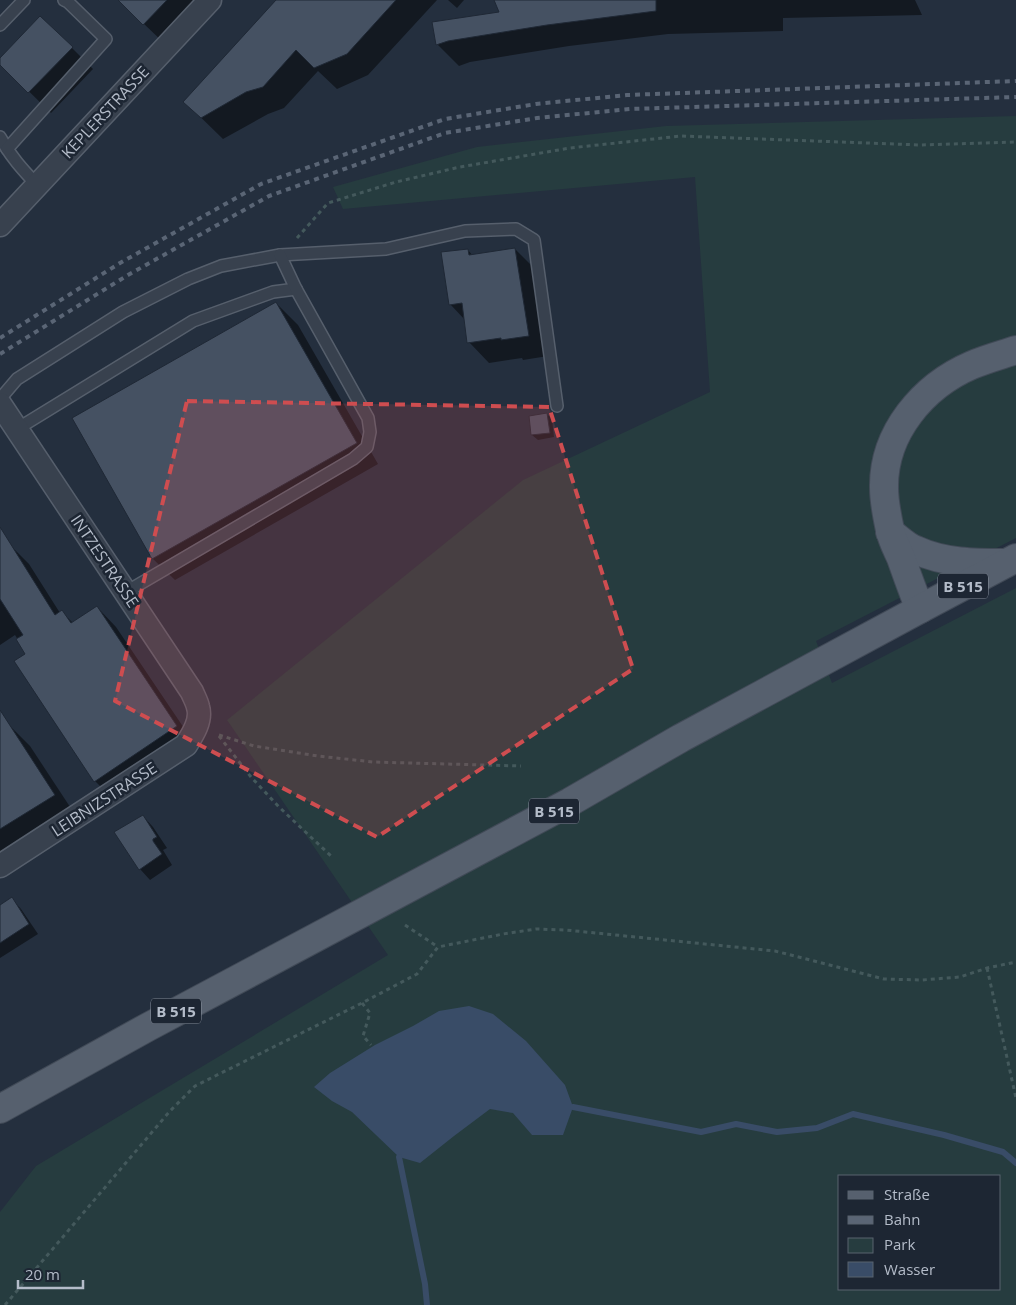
<svg xmlns="http://www.w3.org/2000/svg" width="1016" height="1305" font-family="'Open Sans',sans-serif">
	<style>
		.green { fill: #263c3f; fill-rule: evenodd }
		.water { fill: #394c67 }
		.shadow { fill: #0007 }
		.lines { fill: none; stroke-linecap: round; stroke-linejoin: round }
		.stream { stroke: #394c67; stroke-width: 6 }
		.building { fill: #455162; stroke: #1f2835 }
		.lane-casing { stroke: #565f6c; stroke-width: 14 }
		.street-casing { stroke: #565f6c; stroke-width: 25 }
		.primary-casing { stroke: #414a57; stroke-width: 30 }
		.path { stroke: #44595c; stroke-width: 3; stroke-dasharray: 4 4; stroke-linecap: butt }
		.lane { stroke: #38414e; stroke-width: 11 }
		.street { stroke: #38414e; stroke-width: 22 }
		.primary { stroke: #56606e; stroke-width: 28 }
		.rail { stroke: #5a6575; stroke-width: 4; stroke-dasharray: 5 5; stroke-linecap: butt }
		.marked { fill: #ce4d50; fill-opacity: 0.2; stroke: #ce4d50; stroke-width: 4; stroke-dasharray: 10 6; stroke-linejoin: round }
		.labels { text-anchor: middle; dominant-baseline: central; stroke-width: 5; stroke-linejoin: round; paint-order: stroke }
		.shield { fill: #1d2633; stroke: #878f9c; stroke-width: 1 }
		.shield-label { font-size: 15px; font-weight: bold; fill: #b4bcc9 }
		.street-label { font-size: 16px; fill: #b4bcc9; stroke: #1d2633 }
	</style>
	<rect width="100%" height="100%" fill="#242f3e"/>
	<path class="green" d="M 1016,116 L 1016,538 L 816,641 L 832,683 L 1016,588 L 1016,1305 L 0,1305 L 0,1212 L 36,1166 L 388,955 L 227,720 L 523,480 L 710,392 L 695,177 L 343,209 L 333,187 L 477,147 L 666,126 ZM 840,1176 L 1000,1176 L 1000,1289 L 840,1289 Z"/>
	<polygon class="water" points="469,1006 493,1014 526,1041 565,1085 573,1107 563,1135 532,1135 513,1113 490,1109 454,1136 420,1163 399,1157 352,1112 332,1101 314,1087 330,1073 375,1045 413,1026 439,1011"/>
	<g class="shadow">
		<polygon points="119,0 209,0 166,45"/>
		<polygon points="277,0 437,0 368,75 337,89 318,71 284,108 268,114 223,139 185,102"/>
		<polygon points="448,0 464,0 457,8"/>
		<polygon points="495,0 915,0 922,15 783,18 783,31 668,34 569,46 470,62 459,66 437,44 501,13"/>
		<polygon points="72,48 93,69 51,113 0,63 0,59"/>
		<polygon points="515,249 536,270 548,356 523,360 522,358 489,363 469,342 465,320 450,304 468,250 473,256"/>
		<polygon points="276,303 298,325 378,464 175,580 153,559 73,419"/>
		<polygon points="547,414 552,419 554,437 538,440 532,435"/>
		<polygon points="9,544 29,564 60,613 62,612 73,623 97,607 116,627 196,746 115,801 95,781 27,654 15,635 0,645 0,550"/>
		<polygon points="9,725 30,746 76,816 0,863 0,731"/>
		<polygon points="143,816 153,827 167,848 163,850 172,865 150,880 140,869"/>
		<polygon points="12,899 21,909 38,934 0,958 0,906"/>
	</g>
	<g class="lines">
		<g class="stream">
			<polyline points="573,1107 701,1132 736,1124 777,1132 817,1128 853,1114 944,1135 1003,1152 1016,1163"/>
			<polyline points="399,1157 425,1284 427,1305"/>
		</g>
	</g>
	<g class="building">
		<polygon points="118,0 167,0 143,25"/>
		<polygon points="276,0 396,0 347,54 314,68 296,50 263,87 246,92 201,118 183,102"/>
		<polygon points="494,0 656,0 656,11 547,25 448,41 436,45 432,22 499,12"/>
		<polygon points="40,16 73,47 28,93 0,65 0,58"/>
		<polygon points="515,248 529,336 501,340 501,338 467,343 462,303 449,305 441,252 468,249 469,255"/>
		<polygon points="276,302 357,443 152,559 72,418"/>
		<polygon points="547,413 550,433 531,435 529,416"/>
		<polygon points="0,527 55,615 62,610 71,623 97,606 177,726 94,782 14,661 25,654 16,639 23,635 0,599"/>
		<polygon points="0,710 55,795 0,829"/>
		<polygon points="143,815 157,837 153,839 153,841 162,854 139,870 114,832"/>
		<polygon points="12,897 29,924 0,943 0,905"/>
	</g>
	<g class="lines">
		<defs>
			<g id="lane">
				<polyline points="0,25 24,0"/>
				<path d="M 0,137 C 10,156 23,170 37,185"/>
				<polyline points="7,149 106,39 68,2 64,0"/>
				<polyline points="0,399 17,379 123,312 188,279 221,266 280,255 386,249 465,231 516,229 534,240 557,406"/>
				<polyline points="17,429 193,321 273,292 296,289"/>
				<polyline points="126,592 353,459 367,447 370,432 368,418 296,289 280,255"/>
			</g>
			<g id="street">
				<polyline points="0,225 210,0"/>
				<path d="M 0,404 L 192,692 C 194,697 197,702 198,707 C 202,720 193,734 186,745 L 0,866"/>
			</g>
			<g id="primary">
				<path d="M 890,532 C 898,538 907,547 916,550 C 944,563 975,563 1005,563"/>
				<path d="M 920,609 C 913,592 907,575 901,558 C 897,549 892,540 890,530 C 887,516 884,502 884,488 C 883,433 923,386 972,365 C 986,359 1001,355 1016,350"/>
				<polyline points="0,1109 148,1027 570,802 681,738 920,609 1016,558"/>
			</g>
		</defs>
		<use href="#lane" class="lane-casing"/>
		<use href="#street" class="street-casing"/>
		<use href="#primary" class="primary-casing"/>
		<g class="path">
			<polyline points="297,238 328,203 396,182 460,167 570,148 681,136 921,145 1016,142"/>
			<polyline points="219,735 254,746 318,756 373,762 521,766"/>
			<polyline points="219,736 251,777 279,807 332,857"/>
			<polyline points="405,925 438,947"/>
			<polyline points="987,968 1016,1098"/>
			<polyline points="362,1003 370,1013 363,1036 371,1045"/>
			<polyline points="5,1305 170,1111 195,1086 362,1003 417,974 438,947 503,934 536,929 566,930 775,951 884,979 922,980 960,977 987,968 1016,962"/>
		</g>
		<use href="#lane" class="lane"/>
		<use href="#street" class="street"/>
		<use href="#primary" class="primary"/>
		<g class="rail">
			<polyline points="0,338 120,263 261,184 445,119 536,104 627,95 1016,81"/>
			<polyline points="0,354 128,275 269,196 445,133 537,118 630,109 1016,97"/>
		</g>
	</g>
	<path class="marked" d="M 187,401 L 549,407 L 633,669 L 377,837 L 115,701 Z"/>
	<g class="labels">
		<g class="shield">
			<rect x="938" y="573.5" width="50" height="25" rx="4"/>
			<rect x="529" y="798.5" width="50" height="25" rx="4"/>
			<rect x="151" y="998.5" width="50" height="25" rx="4"/>
		</g>
		<g class="shield-label">
			<text x="963" y="586">B 515</text>
			<text x="554" y="811">B 515</text>
			<text x="176" y="1011">B 515</text>
		</g>
		<g class="street-label">
			<text transform="translate(105 112) rotate(-47)">KEPLERSTRASSE</text>
			<text transform="translate(105 561) rotate(56)">INTZESTRASSE</text>
			<text transform="translate(104 799) rotate(-33)">LEIBNIZSTRASSE</text>
		</g>
	</g>
	<rect x="838" y="1175" width="162" height="115" fill="#1d2633" stroke="#59626f"/>
	<rect x="848" y="1191" width="25" height="8" fill="#56606e" stroke="#59626f"/>
	<text x="884" y="1200" font-size="15" fill="#b4bcc9">Straße</text>
	<rect x="848" y="1216" width="25" height="8" fill="#5a6575" stroke="#59626f"/>
	<text x="884" y="1225" font-size="15" fill="#b4bcc9">Bahn</text>
	<rect x="848" y="1238" width="25" height="15" fill="#263c3f" stroke="#59626f"/>
	<text x="884" y="1250" font-size="15" fill="#b4bcc9">Park</text>
	<rect x="848" y="1262" width="25" height="15" fill="#394c67" stroke="#59626f"/>
	<text x="884" y="1275" font-size="15" fill="#b4bcc9">Wasser</text>
	<path d="M18 1280v8h65v-8" fill="none" stroke="#b4bcc9" stroke-width="2.5"/>
	<text x="25" y="1280" font-size="15" fill="#b4bcc9" stroke="#1d2633" stroke-width="4" paint-order="stroke">20 m</text>
</svg>
